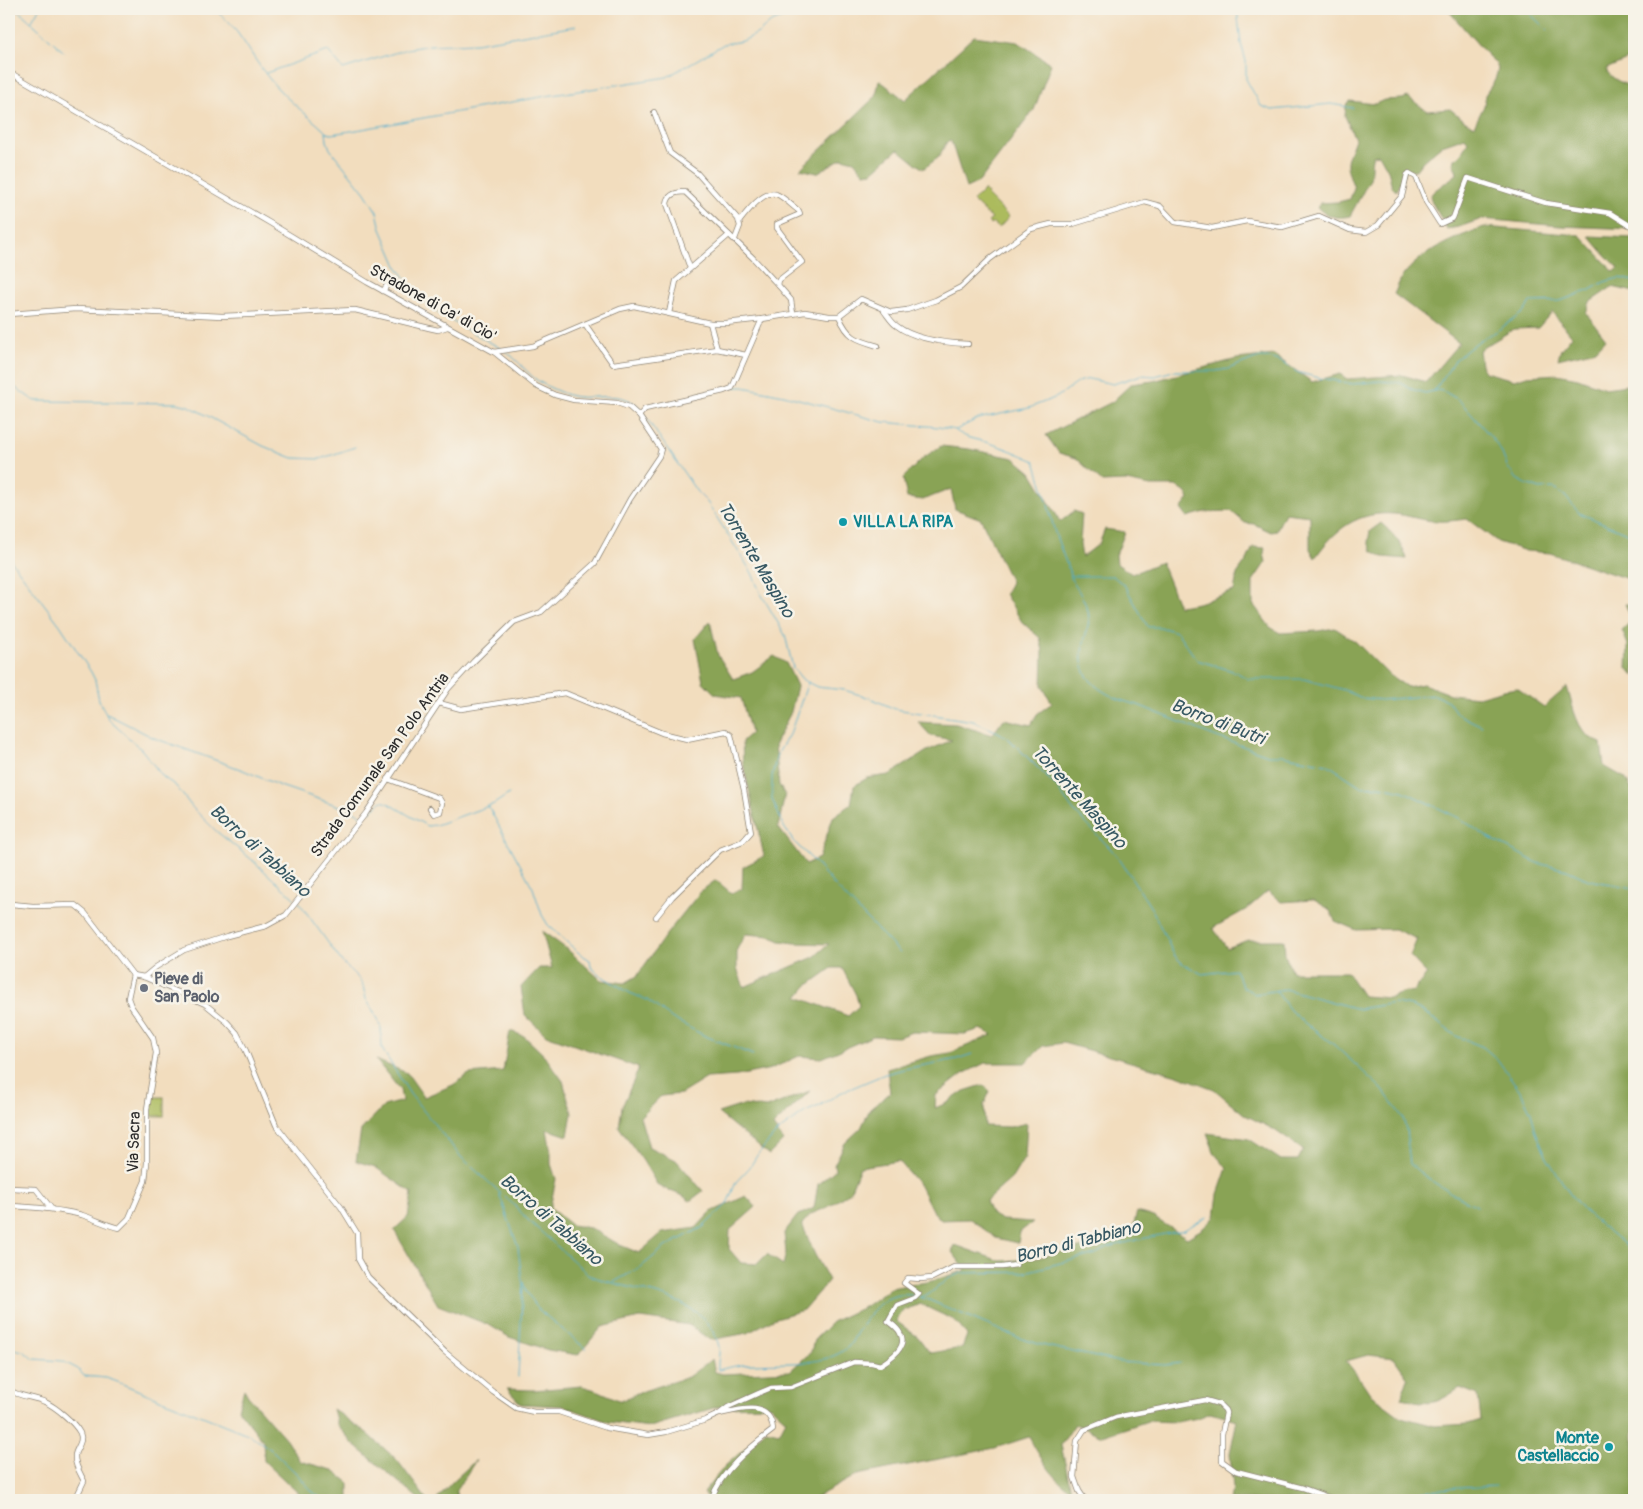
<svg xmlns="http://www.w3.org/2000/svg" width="1643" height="1509" font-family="Pangolin,sans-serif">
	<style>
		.green { fill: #acbb5d; stroke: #6c7344 }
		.forest { fill: #89a354; stroke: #5a6740; fill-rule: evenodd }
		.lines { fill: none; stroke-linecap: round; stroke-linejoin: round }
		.stream { stroke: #4caccb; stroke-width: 1 }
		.minor-casing { stroke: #8e8474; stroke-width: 6 }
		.minor { stroke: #fff; stroke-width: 4.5 }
		.culture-dot { fill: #0f9aa8; stroke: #f7f3e8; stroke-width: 2 }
		.worship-dot { fill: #6b7280; stroke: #f7f3e8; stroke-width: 2 }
		.labels { text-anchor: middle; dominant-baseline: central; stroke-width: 5; stroke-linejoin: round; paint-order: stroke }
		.street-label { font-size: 16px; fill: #2b2b2b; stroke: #f7f3e8 }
		.culture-label { font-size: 16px; font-weight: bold; fill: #0d838f; stroke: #f7f3e8; text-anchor: start }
		.worship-label { font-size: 16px; font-weight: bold; fill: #5b616d; stroke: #f7f3e8; text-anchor: start }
		.water-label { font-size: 18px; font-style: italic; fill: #375863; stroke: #f7f3e8 }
	</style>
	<rect width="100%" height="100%" fill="#f7f3e8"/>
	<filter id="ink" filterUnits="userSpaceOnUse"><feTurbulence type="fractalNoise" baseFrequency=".02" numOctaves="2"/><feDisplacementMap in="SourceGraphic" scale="10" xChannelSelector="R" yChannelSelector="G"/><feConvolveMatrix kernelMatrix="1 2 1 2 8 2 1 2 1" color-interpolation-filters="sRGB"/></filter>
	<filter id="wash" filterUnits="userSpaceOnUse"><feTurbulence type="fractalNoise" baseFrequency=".0096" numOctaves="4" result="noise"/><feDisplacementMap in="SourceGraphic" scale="20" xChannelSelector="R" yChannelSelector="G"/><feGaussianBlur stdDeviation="1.12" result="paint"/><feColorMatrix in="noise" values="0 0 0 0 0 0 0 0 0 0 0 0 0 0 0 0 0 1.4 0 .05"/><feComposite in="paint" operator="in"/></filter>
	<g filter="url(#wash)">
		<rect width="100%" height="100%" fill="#f2ddbe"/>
		<g class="green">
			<polygon points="984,190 988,193 987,195 1009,217 999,228 993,223 991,225 988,222 992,219 973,201"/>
			<rect x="151" y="1097" width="13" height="19"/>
		</g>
		<g class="forest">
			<path d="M 1447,9 L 1634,10 L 1634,35 L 1631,36 L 1626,47 L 1628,53 L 1627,60 L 1606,69 C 1609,78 1625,85 1634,87 L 1634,229 L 1560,226 L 1482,219 L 1459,227 L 1447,229 C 1442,217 1433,208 1430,196 L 1434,191 L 1457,174 L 1456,169 L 1453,164 L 1454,159 C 1461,155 1465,148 1468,141 L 1465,137 L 1442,145 L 1423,161 L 1416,170 L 1406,170 L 1396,191 L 1392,187 L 1388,170 L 1379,154 L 1373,155 C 1370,163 1372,170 1370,179 L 1350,216 C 1338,219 1327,217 1318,208 L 1320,203 L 1338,202 L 1350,199 L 1354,188 C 1344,160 1345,166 1355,139 L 1345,116 L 1346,105 L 1350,101 L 1375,104 L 1384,100 L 1402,99 L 1408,97 L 1427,111 L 1450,109 L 1464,120 L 1474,126 L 1484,106 L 1485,95 L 1495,80 L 1498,69 L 1496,63 L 1488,56 Z"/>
			<polygon points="974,36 1018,42 1051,64 1034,110 979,182 966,188 951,141 946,143 939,157 923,169 898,149 872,172 864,173 854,161 842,158 817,173 800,169 876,96 879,80 905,100"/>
			<path d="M 1484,227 L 1580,235 L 1614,272 L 1619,268 L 1606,256 L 1589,236 L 1634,238 L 1634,292 L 1612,287 L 1590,302 L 1586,313 L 1606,339 L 1596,350 L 1558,359 L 1561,349 L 1572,336 L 1552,312 L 1538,328 L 1514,329 L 1479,350 L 1481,365 L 1485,372 L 1514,380 L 1527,376 L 1557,374 L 1578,378 L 1605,388 L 1634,384 L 1634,584 L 1628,579 L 1550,553 L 1526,551 L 1498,542 L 1467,519 C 1457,520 1446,522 1436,521 C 1422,521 1408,515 1394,514 C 1358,511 1335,529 1315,558 L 1310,549 L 1310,516 L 1285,513 L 1276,531 L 1271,532 L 1254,524 L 1245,523 L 1231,511 L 1205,512 L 1187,517 L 1181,509 L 1189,499 L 1186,493 L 1176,486 L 1150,486 L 1126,481 L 1102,482 L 1076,458 L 1059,453 L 1046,435 L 1112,402 L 1131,384 L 1153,381 L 1237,359 L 1274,355 L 1312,382 L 1340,374 L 1347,379 L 1402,375 L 1426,382 L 1459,343 L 1394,294 C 1397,288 1399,282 1402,277 C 1421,251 1455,238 1484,227 Z"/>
			<path d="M 941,446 L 969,449 L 1014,458 L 1031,472 L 1055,512 L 1060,522 L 1074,511 L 1082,514 L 1080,544 L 1082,557 L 1099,544 L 1105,529 L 1125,532 L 1116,555 L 1117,564 L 1132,574 L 1161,562 L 1179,606 L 1198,603 L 1234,591 L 1237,574 L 1247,560 L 1253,547 L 1265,548 L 1264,553 L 1266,562 L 1253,581 L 1253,604 L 1270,627 L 1280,633 L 1318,631 L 1335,628 L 1356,642 L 1388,674 L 1407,687 L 1423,684 L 1450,694 L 1478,697 L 1504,690 L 1517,688 L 1544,707 L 1567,687 C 1572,702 1575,723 1587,735 C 1590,738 1596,741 1601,743 L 1604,766 L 1625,778 L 1634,793 L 1634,1500 L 1229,1500 L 1233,1489 L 1230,1453 L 1237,1420 L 1210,1413 L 1198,1418 L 1176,1422 L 1148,1421 L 1102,1436 L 1075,1424 L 1061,1445 L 1071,1490 C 1052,1478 1039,1456 1029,1437 L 995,1448 L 857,1475 L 811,1500 L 712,1500 L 703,1493 L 725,1466 L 766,1430 L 779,1433 L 786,1420 L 771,1406 L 717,1407 L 650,1427 L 608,1422 L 563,1406 L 521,1404 L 507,1389 L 533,1390 L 582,1386 L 599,1391 L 621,1401 L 637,1393 L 688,1377 L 712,1359 L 715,1372 L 723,1374 L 790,1371 L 811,1352 L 814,1340 L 832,1322 L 866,1306 L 891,1288 L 932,1281 L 966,1270 L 952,1252 L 955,1245 L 1000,1261 L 1033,1259 L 1120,1238 L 1133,1227 L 1137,1212 L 1153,1217 L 1187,1238 L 1202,1229 L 1215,1217 L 1218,1194 L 1227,1168 L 1215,1154 L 1207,1133 L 1249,1139 L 1281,1160 L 1298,1160 L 1303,1150 L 1273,1129 L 1245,1115 L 1214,1089 L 1177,1075 L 1063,1043 L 1043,1046 L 1025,1063 L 985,1063 L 963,1074 L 936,1095 L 935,1108 L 947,1103 L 964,1091 L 983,1085 L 990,1091 L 984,1105 L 985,1126 L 1010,1127 L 1027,1123 L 1025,1157 L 1012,1178 L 986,1201 L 991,1214 L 1002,1220 L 1033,1222 L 1020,1232 L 1018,1243 L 996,1238 L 970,1219 L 941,1220 L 932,1210 L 920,1186 L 899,1161 L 860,1167 L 850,1192 L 828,1207 L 811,1214 L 802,1224 L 815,1255 L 829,1280 L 803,1310 L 773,1319 L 748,1333 L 710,1340 L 689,1325 L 640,1318 L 602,1327 L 578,1355 L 548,1350 L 509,1337 L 489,1325 L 438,1305 L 394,1230 L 408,1217 L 412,1193 L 375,1167 L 356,1161 L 361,1130 L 384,1106 L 402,1101 L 400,1090 L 376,1060 L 407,1073 L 424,1097 L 453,1085 L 469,1074 L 503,1071 L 510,1031 L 524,1036 L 544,1055 L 563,1081 L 572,1113 L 568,1136 L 547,1129 L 551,1153 L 551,1164 L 556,1179 L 550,1208 L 571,1225 L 590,1228 L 620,1245 L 639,1253 L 662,1233 L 696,1228 L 711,1212 L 746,1196 L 756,1207 L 730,1230 L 729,1249 L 741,1263 L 757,1264 L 767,1254 L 783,1265 L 786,1253 L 784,1233 L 797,1216 L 814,1208 L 818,1184 L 835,1170 L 834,1165 L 845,1143 L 861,1128 L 870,1109 L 890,1093 L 887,1069 L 931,1056 L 950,1053 L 992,1035 L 981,1029 L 965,1034 L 912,1032 L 898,1037 L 873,1036 L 822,1058 L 799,1056 L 771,1069 L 737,1076 L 707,1078 L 681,1094 L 661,1096 L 640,1117 L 649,1147 L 676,1160 L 703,1191 L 690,1201 L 683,1196 L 658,1186 L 643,1161 L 619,1127 L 622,1107 L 639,1068 L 546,1035 L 525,1015 L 521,987 L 539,968 L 552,968 L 542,931 L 568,950 L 601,980 L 625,983 L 637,976 L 665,936 L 701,891 L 716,880 L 731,893 L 742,889 L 743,867 L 764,856 L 743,763 L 742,741 L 751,733 L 741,698 L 715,694 L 703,682 L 695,639 L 710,621 L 718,655 L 733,679 L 752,672 L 774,656 L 786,663 L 797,686 L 791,712 L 775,744 L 779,785 L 785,795 L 778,827 L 806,864 L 819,858 L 833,817 L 851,804 L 854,786 L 867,778 L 889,775 L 927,751 L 952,740 L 931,736 L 918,722 L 956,724 L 992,735 L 1004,719 L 1031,725 L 1037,714 L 1052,703 L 1042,686 L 1043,651 L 1040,638 L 1022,622 L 1005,594 L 1011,582 L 981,519 L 955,509 L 951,489 L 923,500 L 907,498 L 903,478 L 923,458 ZM 1268,891 L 1281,902 L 1314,900 L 1329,909 L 1335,921 L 1356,930 L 1394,929 L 1417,939 L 1410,956 L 1427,974 L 1414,991 L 1402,993 L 1390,998 L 1363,996 L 1347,972 L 1292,972 L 1285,955 L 1284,940 L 1248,940 L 1227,948 L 1213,928 L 1247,909 ZM 746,934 L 770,936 L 780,941 L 795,943 L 829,944 L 814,957 L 744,987 L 737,969 L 737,949 ZM 832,968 L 842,968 L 856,995 L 859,1006 L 848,1016 L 798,997 L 807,986 ZM 920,1304 L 954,1320 L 967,1335 L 962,1348 L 930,1353 L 918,1337 L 896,1321 L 903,1311 ZM 1368,1355 L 1394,1358 L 1408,1378 L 1401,1398 C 1433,1405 1432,1406 1460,1388 L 1478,1395 L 1481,1420 L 1468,1424 L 1435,1426 L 1401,1417 L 1371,1395 L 1361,1380 L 1346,1361 Z"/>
			<path d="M 1381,523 C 1392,533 1403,544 1407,559 L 1383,557 L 1372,551 L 1368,542 L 1370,531 Z"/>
			<polygon points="1625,604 1634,604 1634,676 1627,668 1628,645 1622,630 1632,620"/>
			<polygon points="810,1091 773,1126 783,1141 769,1155 718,1113 743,1105 766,1108"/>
			<polygon points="244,1389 248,1396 286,1439 300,1461 332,1470 349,1483 349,1500 303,1500 296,1491 264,1461 263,1441 238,1409"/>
			<polygon points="333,1409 367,1433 397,1460 427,1500 420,1500 352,1443 337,1424"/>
			<polygon points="476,1460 456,1491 457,1500 436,1500 452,1482"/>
		</g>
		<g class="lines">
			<g class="stream">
				<polyline points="17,9 64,52"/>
				<path d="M 213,9 C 239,26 249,54 268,77 C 284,98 307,114 326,132 L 327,141 L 330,149 L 365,193 L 377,212 L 381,229 L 398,268 L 419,296 L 439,314 L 502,349"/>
				<polyline points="1237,9 1241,44 1246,61 1246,79 1261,106 1272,110 1331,104 1353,108"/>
				<polyline points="1525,9 1547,30"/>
				<polyline points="32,21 39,9"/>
				<polyline points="266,73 328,51 343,69 407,49 430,45 476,43 576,26"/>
				<polyline points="327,133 331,134 351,131 546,96 667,77 724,44 743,41 758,33 771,22 807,9"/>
				<path d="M 505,351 C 516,358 524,369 534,378 C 543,385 557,391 568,395 C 593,403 623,386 641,410"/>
				<polyline points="9,383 33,400 37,401 177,403 189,406 263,446 293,458 320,459 355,447"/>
				<polyline points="733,387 743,387 784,395 883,422 938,427 956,430 977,419 1029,408 1057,397 1078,382 1089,379 1113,384 1141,375 1155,376 1173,371 1216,371 1228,369 1256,358 1270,358 1282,362 1297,372 1315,377 1353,384 1380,381 1401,383 1411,389 1425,393 1438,390 1445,392 1459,400 1492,438 1501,451 1507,466 1515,478 1526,484 1540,489 1553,488 1565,496 1579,513 1634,536"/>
				<polyline points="1434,391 1456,359 1480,340 1494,333 1525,311 1530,302 1560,301 1590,290 1604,282 1619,278 1634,281"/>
				<polyline points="643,413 697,492 707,502 752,573 760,592 785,635 793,668 803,680 817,687 844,690 870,698 895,709 973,721 998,732 1009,739 1056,786 1073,810 1110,848 1120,860 1153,911 1174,955 1182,963 1202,974 1235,970 1243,987 1255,994 1285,989 1358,1009 1395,1003 1411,1006 1421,1010 1456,1036 1483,1047 1497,1059 1521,1092 1531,1112 1536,1132 1547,1158 1570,1194 1585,1212 1634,1252"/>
				<path d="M 956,431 C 967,438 970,438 982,441 C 998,445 1020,454 1035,461 L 1047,501 L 1055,533 L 1071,576 L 1071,579 C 1077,588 1089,606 1089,618 C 1089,625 1083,643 1082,652 C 1078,684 1112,699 1138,705 L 1214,736 L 1268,755 L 1282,755 L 1327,764 L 1362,787 L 1380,786 L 1403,791 L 1461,819 L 1484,835 L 1537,863 L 1567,870 L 1589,880 L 1634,888"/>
				<polyline points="9,558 60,625 91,672 95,680 99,700 109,720 142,750 163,777 176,786 192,807 216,831 251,859 295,899"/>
				<polyline points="1072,576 1113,576 1125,586 1148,627 1160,627 1177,632 1197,660 1236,672 1248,679 1304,679 1344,690 1362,698 1381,700 1435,695 1448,701 1457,714 1482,726"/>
				<polyline points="808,682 791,731 777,755 772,776 772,799 784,827 793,841 814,861 834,885 900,953"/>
				<polyline points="107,714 154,738 243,770 280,786 354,811 362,816"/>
				<polyline points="488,806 533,888 542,915 548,925 579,953 590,960 591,967 600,975 630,993 647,1000 673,1019 705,1036 753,1055"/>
				<polyline points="370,812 382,801 388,803 427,826 436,825 494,804 509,794"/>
				<path d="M 298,901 L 342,962 L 359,979 L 363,986 L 366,999 L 378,1019 L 381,1028 L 382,1049 L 410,1094 L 461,1157 L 516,1207 L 528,1220 L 589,1275 C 631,1293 702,1291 718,1343 C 721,1351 717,1361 718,1370 C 730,1367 743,1364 755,1364 C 783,1362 826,1367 848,1347 C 851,1344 854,1338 856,1334 C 871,1312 884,1289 915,1296"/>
				<path d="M 1276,991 L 1290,1010 L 1302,1021 L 1333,1044 L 1382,1089 L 1403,1118 L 1406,1129 L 1410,1164 C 1429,1181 1453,1195 1477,1206"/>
				<polyline points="9,1107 16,1119"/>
				<polyline points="499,1193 518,1247 522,1280 526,1291 538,1309 586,1349"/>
				<polyline points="614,1282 641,1267 665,1247 703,1227 727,1204 736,1182 750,1167 758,1154 776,1133 805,1112 819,1106 840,1093 885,1074 904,1069 957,1059 972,1054"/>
				<polyline points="919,1297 929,1300 1016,1337 1042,1345 1119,1362 1165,1365 1180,1363"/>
				<polyline points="920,1297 928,1295 949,1278 961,1273 1025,1272 1096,1254 1108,1247 1141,1239 1184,1230 1207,1217"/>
				<polyline points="9,1348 23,1351 34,1359 62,1361 78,1369 84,1376 106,1378 115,1381 250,1435 273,1451 296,1473 313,1492 323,1500"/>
				<polyline points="518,1377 523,1283"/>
				<polyline points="1376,1500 1439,1489 1496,1486"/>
			</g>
		</g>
	</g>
	<g filter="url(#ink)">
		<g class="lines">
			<defs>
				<g id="minor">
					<polyline points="9,72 270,223 367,282 494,352 533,346 620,309 634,306 710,323 726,323 762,319 805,312 829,316 839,316 861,299 891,312 907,310 936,300 961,287 990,259 1031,229 1051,224 1073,224 1145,202 1160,206 1175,222 1212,228 1247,221 1282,227 1319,216 1350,230 1366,232 1378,225 1402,196 1407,175 1409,173 1416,177 1426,202 1440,224 1453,218 1468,178 1546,203 1610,213 1634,228"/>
					<polyline points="654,112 670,153 697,173 738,219 740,226 735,239"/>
					<path d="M 739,222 C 746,213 763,190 776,194 C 784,197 792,206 799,211 L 800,214 L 777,224 L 777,228 L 802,262 L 779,280 L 778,285 L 791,300 L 793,314"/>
					<path d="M 690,268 L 667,204 C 668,194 676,192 685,192 L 753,258 L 778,285"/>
					<polyline points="383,291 390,281"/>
					<path d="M 884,311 C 888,316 892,323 897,326 C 915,340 947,343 968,344"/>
					<polyline points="669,313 676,281 729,235"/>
					<polyline points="9,314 76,309 222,316 355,310 429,328 438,330 447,327"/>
					<path d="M 839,316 C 848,338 857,340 878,346"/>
					<polyline points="710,323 717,349"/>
					<polyline points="585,324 613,364 717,349 746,355"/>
					<polyline points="639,416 645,409 724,391 732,388 762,319"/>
					<polyline points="439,703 461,709 565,693 662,733 687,739 726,731 731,735 744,790 751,832 743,841 720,850 672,897 656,917"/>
					<polyline points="388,779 439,798 442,803 440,812 434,814 430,808"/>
					<polyline points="9,905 11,904 33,906 75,905 85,913 133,975"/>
					<path d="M 133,975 L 144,977 L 205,1004 L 227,1022 L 237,1033 L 246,1051 L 276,1125 L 341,1207 L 357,1233 L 358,1259 L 368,1277 L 445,1352 L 493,1392 L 516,1408 L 534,1412 L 559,1412 L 607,1428 L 648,1435 L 666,1432 L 706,1420 L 719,1414 L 728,1407 L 759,1393 L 771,1388 L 791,1387 L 854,1362 L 872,1363 L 880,1365 C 890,1359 909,1347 900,1333 C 898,1328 892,1324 888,1321 L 897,1305 L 915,1298 L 919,1294 L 904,1283 L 908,1278 L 920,1279 L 932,1278 L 954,1267 L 1002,1267 L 1016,1265"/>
					<polyline points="144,977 156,967 184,950 227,936 266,926 286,915 366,813 448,689 474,661 514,622 541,612 595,563 630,499 659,456 661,449 639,416 629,407 617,403 574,400 555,395 536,386 494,352"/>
					<polyline points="9,1188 36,1189 51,1208"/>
					<path d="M 9,1206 C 34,1207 58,1209 82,1215 C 95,1219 106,1225 119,1228 L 129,1218 L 145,1181 L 147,1163 L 147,1109 L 156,1053 L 153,1038 L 131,1006 L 128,998 L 133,975"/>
					<path d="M 9,1390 C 20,1397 34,1397 45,1402 C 56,1407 75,1423 80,1433 C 84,1442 76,1448 75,1455 C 74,1464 80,1473 84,1481 L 75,1500"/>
					<path d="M 711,1500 C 721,1471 749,1448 773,1430 C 771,1400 741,1409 720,1414"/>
					<polyline points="1003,1500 1019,1498 1024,1500"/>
					<polyline points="1085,1500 1079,1491 1074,1477 1077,1441 1084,1430 1116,1417 1205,1400 1219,1404 1225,1410 1226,1413 1222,1434 1222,1461 1236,1471 1303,1488 1336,1500"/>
				</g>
			</defs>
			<use href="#minor" class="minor-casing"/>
			<use href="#minor" class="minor"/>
		</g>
	</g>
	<g class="culture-dot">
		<circle cx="843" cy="522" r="5"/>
		<circle cx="1609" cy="1447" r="5"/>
	</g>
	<circle class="worship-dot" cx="144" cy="988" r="5"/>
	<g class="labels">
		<g class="street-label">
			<text transform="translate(433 303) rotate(29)">Stradone di Ca' di Cio'</text>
			<text transform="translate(380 765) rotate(-54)">Strada Comunale San Polo Antria</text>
			<text transform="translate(134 1142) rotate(-88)">Via Sacra</text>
		</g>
		<g class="culture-label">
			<text x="853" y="522">VILLA LA RIPA</text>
			<text x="1599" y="1438" text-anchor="end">Monte<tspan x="1599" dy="18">Castellaccio</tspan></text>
		</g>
		<g class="worship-label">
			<text x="154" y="979">Pieve di<tspan x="154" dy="18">San Paolo</tspan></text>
		</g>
		<g class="water-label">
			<text transform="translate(756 560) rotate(59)">Torrente Maspino</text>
			<text transform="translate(1218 722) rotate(21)">Borro di Butri</text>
			<text transform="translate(1079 797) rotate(48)">Torrente Maspino</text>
			<text transform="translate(260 851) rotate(42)">Borro di Tabbiano</text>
			<text transform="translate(551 1220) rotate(41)">Borro di Tabbiano</text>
			<text transform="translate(1078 1242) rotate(-14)">Borro di Tabbiano</text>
		</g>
	</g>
	<rect width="1643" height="1509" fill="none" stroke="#f7f3e8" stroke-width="30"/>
</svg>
